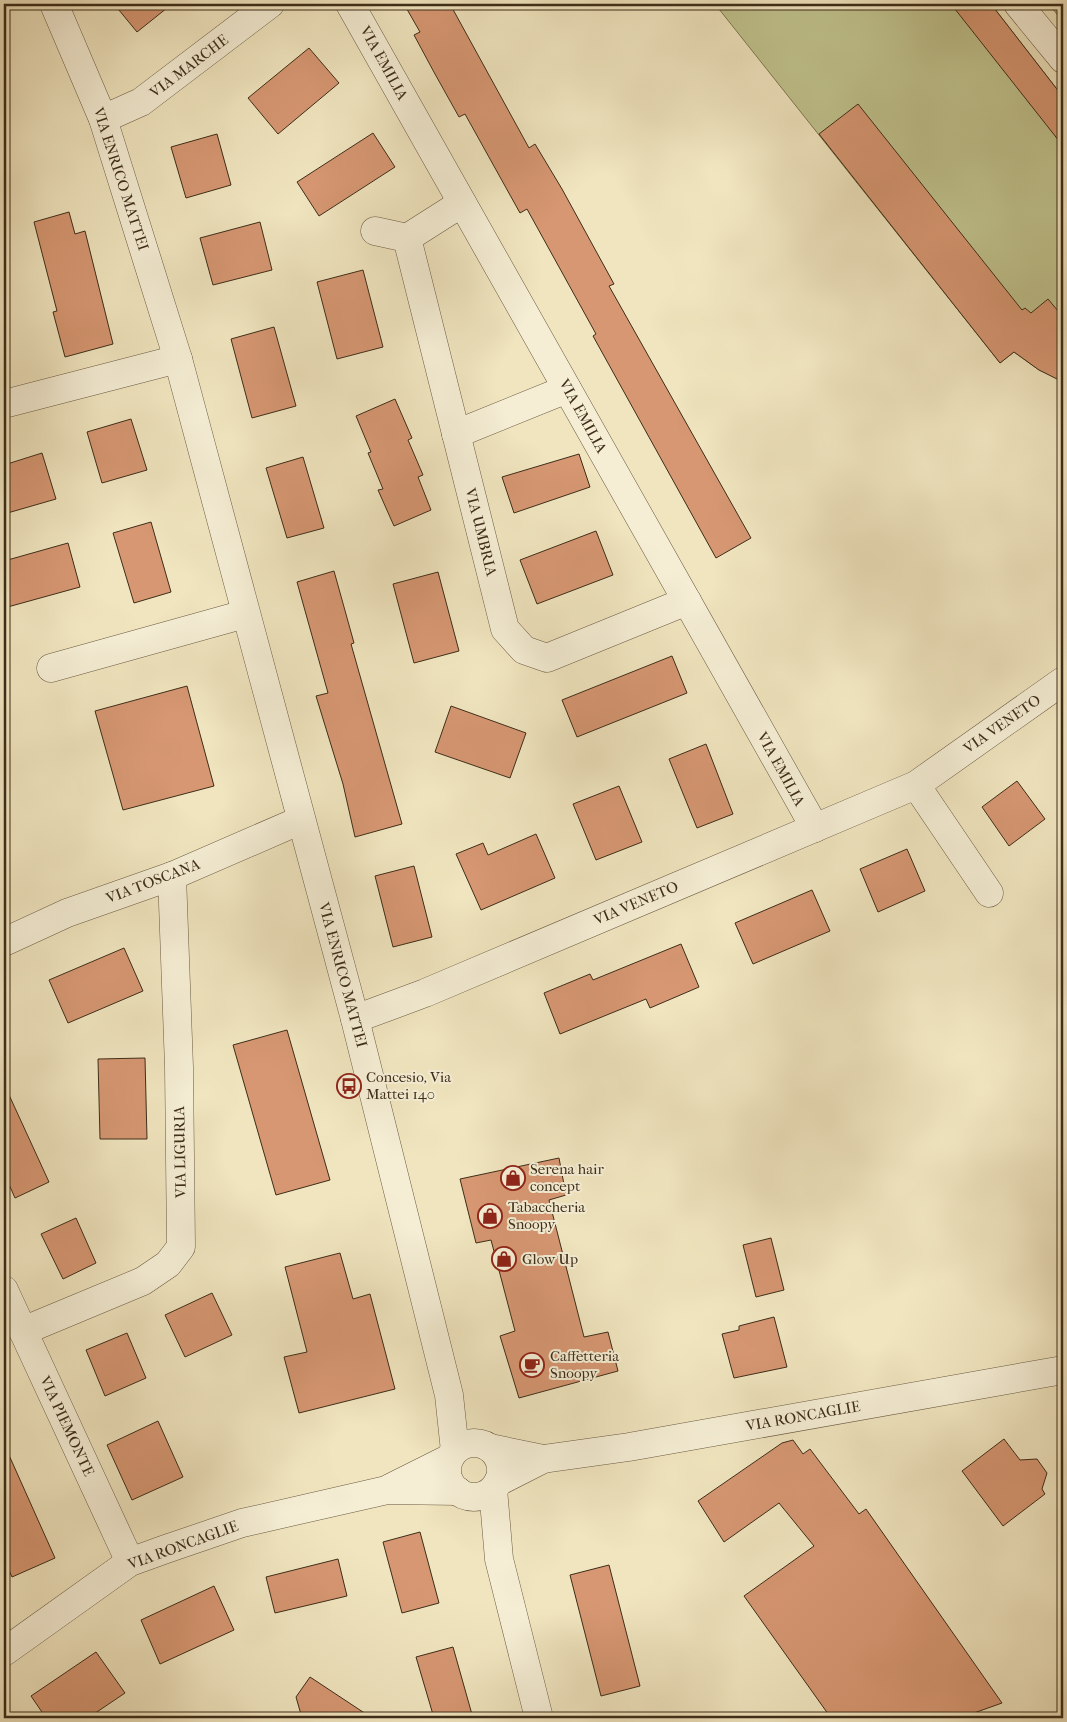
<svg xmlns="http://www.w3.org/2000/svg" width="1067" height="1722" font-family="'IM FELL French Canon',serif">
	<style>
		.green { fill: #c0c38e; stroke: #7e7854 }
		.building { fill: #d69772; stroke: #3d2d19 }
		.lines { fill: none; stroke-linecap: round; stroke-linejoin: round }
		.minor-casing { stroke: #6a5b42; stroke-width: 29 }
		.tertiary-casing { stroke: #6a5b42; stroke-width: 29 }
		.minor { stroke: #f5eed5; stroke-width: 28 }
		.tertiary { stroke: #f5eed5; stroke-width: 28 }
		.labels { text-anchor: middle; dominant-baseline: central; stroke-width: 4; stroke-linejoin: round; paint-order: stroke }
		.street-label { font-size: 15px; fill: #3d2d19; stroke: #f5eed5 }
		.poi-label { font-size: 15px; fill: #3d2d19; stroke: #f5eed5; text-anchor: start }
	</style>
	<rect width="100%" height="100%" fill="#f0e5bf"/>
	<filter id="stains"><feTurbulence type="fractalNoise" baseFrequency=".004" numOctaves="4"/><feColorMatrix values="0 0 0 0 .2 0 0 0 0 .09 0 0 0 0 .02 0 0 0 .5 -.17"/></filter>
	<radialGradient id="worn" r=".72"><stop offset=".6" stop-color="#630" stop-opacity="0"/><stop offset="1" stop-color="#630" stop-opacity=".3"/></radialGradient>
	<g class="green">
		<polygon points="715,4 991,4 1063,97 1063,381 1039,370 1014,352 1000,363"/>
		<polygon points="1049,4 1063,4 1063,22"/>
	</g>
	<g class="building">
		<polygon points="114,4 172,4 137,32"/>
		<polygon points="404,4 450,4 529,148 535,144 562,189 614,284 609,286 751,538 716,558 593,336 596,334 527,209 520,213 465,114 459,117 435,74 414,35 420,32"/>
		<polygon points="951,4 991,4 1063,97 1063,146"/>
		<polygon points="309,48 339,83 278,134 248,98"/>
		<polygon points="858,104 1022,310 1025,308 1031,313 1048,299 1063,317 1063,382 1039,370 1014,352 1000,363 819,134"/>
		<polygon points="373,133 395,167 319,216 297,182"/>
		<polygon points="217,134 231,185 186,198 171,147"/>
		<polygon points="69,212 75,234 85,231 113,344 65,357 53,312 57,311 34,222"/>
		<polygon points="260,222 272,270 213,285 200,238"/>
		<polygon points="363,270 383,347 337,359 317,282"/>
		<polygon points="274,327 296,406 252,418 231,339"/>
		<polygon points="395,399 412,438 408,440 423,475 418,477 431,510 394,526 378,490 383,489 368,453 371,452 356,416"/>
		<polygon points="131,419 147,470 102,483 87,432"/>
		<polygon points="42,453 56,499 4,514 4,465"/>
		<polygon points="579,454 590,487 514,513 502,477"/>
		<polygon points="303,457 324,528 287,538 266,468"/>
		<polygon points="151,522 171,592 134,603 113,533"/>
		<polygon points="596,531 613,575 537,604 520,560"/>
		<polygon points="68,543 80,587 4,608 4,561"/>
		<polygon points="334,571 354,643 351,644 402,824 355,837 343,784 316,696 328,693 297,582"/>
		<polygon points="438,572 459,651 414,663 393,584"/>
		<polygon points="672,656 687,693 577,737 562,700"/>
		<polygon points="187,686 214,786 123,810 95,711"/>
		<polygon points="451,706 526,733 510,778 435,752"/>
		<polygon points="706,744 733,814 697,828 669,759"/>
		<polygon points="1017,781 1045,819 1009,846 982,807"/>
		<polygon points="619,786 642,842 596,860 573,804"/>
		<polygon points="536,834 555,878 481,910 456,854 483,843 488,855"/>
		<polygon points="907,849 925,891 878,912 860,869"/>
		<polygon points="414,866 432,937 393,947 375,876"/>
		<polygon points="812,890 830,931 753,964 735,923"/>
		<polygon points="681,944 699,987 650,1008 646,999 560,1034 544,993 590,974 593,980"/>
		<polygon points="124,948 143,991 68,1023 49,980"/>
		<polygon points="287,1030 330,1180 276,1195 233,1045"/>
		<polygon points="145,1058 147,1139 100,1139 98,1059"/>
		<polygon points="4,1084 49,1182 15,1198 4,1173"/>
		<polygon points="559,1158 566,1195 549,1200 584,1337 608,1332 618,1371 519,1398 500,1336 515,1331 491,1240 476,1243 460,1179"/>
		<polygon points="76,1218 96,1263 63,1279 41,1234"/>
		<polygon points="771,1238 784,1290 756,1297 743,1245"/>
		<polygon points="340,1253 353,1299 370,1294 395,1389 299,1413 284,1357 307,1352 285,1267"/>
		<polygon points="212,1293 232,1335 185,1357 165,1315"/>
		<polygon points="774,1317 787,1367 734,1378 722,1334 739,1330 739,1326"/>
		<polygon points="127,1333 146,1378 105,1396 86,1350"/>
		<polygon points="158,1421 183,1477 132,1500 107,1445"/>
		<polygon points="1004,1439 1020,1460 1037,1459 1047,1473 1042,1489 1045,1494 1003,1526 962,1471"/>
		<polygon points="793,1440 803,1454 810,1449 859,1514 866,1509 1002,1703 960,1718 831,1718 744,1596 814,1546 779,1503 724,1542 698,1501 782,1443"/>
		<polygon points="4,1444 55,1558 12,1577 4,1559"/>
		<polygon points="420,1532 439,1603 402,1613 383,1542"/>
		<polygon points="338,1559 347,1596 275,1613 266,1577"/>
		<polygon points="609,1565 640,1686 601,1696 570,1575"/>
		<polygon points="214,1586 234,1630 160,1664 141,1620"/>
		<polygon points="453,1647 473,1718 434,1718 416,1657"/>
		<polygon points="96,1652 125,1693 88,1718 46,1718 31,1696"/>
		<polygon points="310,1677 372,1718 302,1718 296,1697"/>
	</g>
	<g class="lines">
		<defs>
			<g id="minor">
				<polyline points="350,4 815,828"/>
				<polyline points="1018,4 1063,59"/>
				<polyline points="103,119 141,102 270,4"/>
				<polyline points="462,203 407,238 505,629 524,650 547,658 687,601"/>
				<polyline points="375,231 407,238"/>
				<polyline points="4,404 178,359"/>
				<polyline points="456,434 567,389"/>
				<polyline points="51,668 245,614"/>
				<polyline points="916,785 989,893"/>
				<polyline points="4,942 67,913 172,876 301,820"/>
				<polyline points="355,1019 425,993 916,785 1063,681"/>
				<polyline points="4,1290 130,1562"/>
				<polyline points="23,1331 143,1281 168,1264 181,1247 179,1067 172,876"/>
				<polyline points="490,1448 543,1459"/>
				<polyline points="498,1482 543,1459 629,1447 1063,1370"/>
				<polyline points="390,1488 450,1458"/>
				<polyline points="4,1652 130,1562 166,1549 242,1523 387,1490 458,1491"/>
			</g>
			<g id="tertiary">
				<polyline points="54,4 103,119 178,359 355,1019 449,1395 455,1451"/>
				<circle cx="474" cy="1470" r="27"/>
				<polyline points="493,1489 499,1559 539,1718"/>
			</g>
		</defs>
		<use href="#minor" class="minor-casing"/>
		<use href="#tertiary" class="tertiary-casing"/>
		<use href="#minor" class="minor"/>
		<use href="#tertiary" class="tertiary"/>
	</g>
	<defs>
		<symbol id="bus-ring" viewBox="-11 -11 22 22"><circle r="9.5" fill="#f5eed5" stroke="#8f2418" stroke-width="1.5"/><path d="M-5-6H5V4H4V6H2V4H-2V6H-4V4H-5ZM-3.5-4V0h7V-4ZM-3.5 1.2v1.5H-2V1.2ZM2 1.2v1.5H3.5V1.2Z" fill="#8f2418"/></symbol>
		<symbol id="shop-ring" viewBox="-11 -11 22 22"><circle r="9.5" fill="#f5eed5" stroke="#8f2418" stroke-width="1.5"/><path d="M-5-2.5h2.3a2.7 3.5 0 0 1 5.4 0H5L5.5 6h-11ZM-1.5-2.5h3a1.5 2.3 0 0 0-3 0Z" fill="#8f2418"/></symbol>
		<symbol id="cafe-ring" viewBox="-11 -11 22 22"><circle r="9.5" fill="#f5eed5" stroke="#8f2418" stroke-width="1.5"/><path d="M-5.5-4.5H6V0H3Q3 3.5 0 3.5H-2.5Q-5.5 3.5-5.5 0ZM3-3.2v2h1.7v-2ZM-6 4.5H4V6H-6Z" fill="#8f2418"/></symbol>
	</defs>
	<g fill-rule="evenodd">
		<use href="#bus-ring" x="335" y="1072" width="28" height="28"/>
		<use href="#shop-ring" x="499" y="1164" width="28" height="28"/>
		<use href="#shop-ring" x="476" y="1202" width="28" height="28"/>
		<use href="#shop-ring" x="490" y="1245" width="28" height="28"/>
		<use href="#cafe-ring" x="518" y="1351" width="28" height="28"/>
	</g>
	<g class="labels">
		<g class="street-label">
			<text transform="translate(384 63) rotate(61)">VIA EMILIA</text>
			<text transform="translate(189 66) rotate(-37)">VIA MARCHE</text>
			<text transform="translate(121 179) rotate(72)">VIA ENRICO MATTEI</text>
			<text transform="translate(583 416) rotate(61)">VIA EMILIA</text>
			<text transform="translate(481 532) rotate(76)">VIA UMBRIA</text>
			<text transform="translate(1002 724) rotate(-35)">VIA VENETO</text>
			<text transform="translate(781 769) rotate(61)">VIA EMILIA</text>
			<text transform="translate(153 881) rotate(-21)">VIA TOSCANA</text>
			<text transform="translate(636 903) rotate(-23)">VIA VENETO</text>
			<text transform="translate(343 975) rotate(75)">VIA ENRICO MATTEI</text>
			<text transform="translate(180 1152) rotate(-91)">VIA LIGURIA</text>
			<text transform="translate(803 1416) rotate(-10)">VIA RONCAGLIE</text>
			<text transform="translate(67 1426) rotate(65)">VIA PIEMONTE</text>
			<text transform="translate(183 1545) rotate(-20)">VIA RONCAGLIE</text>
		</g>
		<g class="poi-label">
			<text x="366" y="1077">Concesio, Via<tspan x="366" dy="17">Mattei 140</tspan></text>
			<text x="530" y="1169">Serena hair<tspan x="530" dy="17">concept</tspan></text>
			<text x="508" y="1207">Tabaccheria<tspan x="508" dy="17">Snoopy</tspan></text>
			<text x="522" y="1259">Glow Up</text>
			<text x="550" y="1356">Caffetteria<tspan x="550" dy="17">Snoopy</tspan></text>
		</g>
	</g>
	<rect width="1067" height="1722" fill="none" stroke="#f0e5bf" stroke-width="20"/>
	<rect x="5" y="5" width="1057" height="1712" fill="none" stroke="#3d2d19" stroke-width="2.5"/>
	<rect x="10" y="10" width="1047" height="1702" fill="none" stroke="#3d2d19"/>
	<rect width="100%" height="100%" filter="url(#stains)"/>
	<rect width="100%" height="100%" fill="url(#worn)"/>
</svg>
